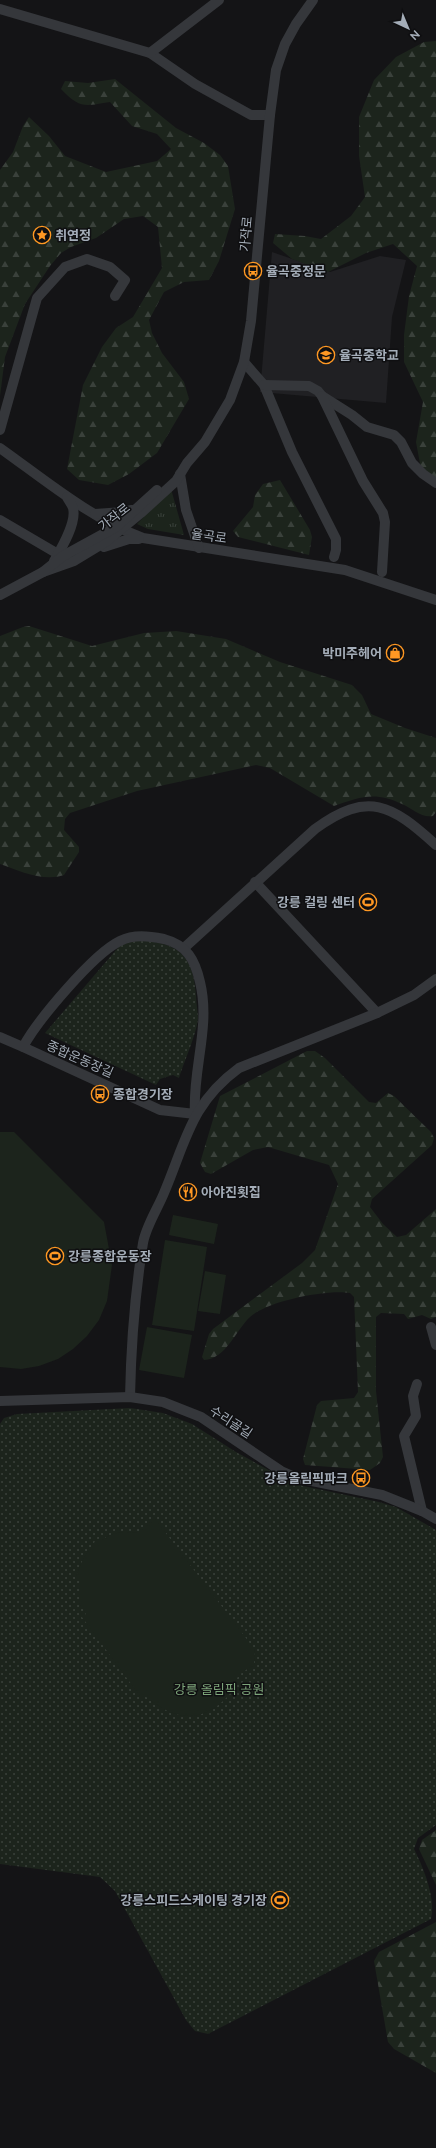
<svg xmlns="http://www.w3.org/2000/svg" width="436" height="2148" font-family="Raleway,'Noto Sans KR',sans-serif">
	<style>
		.built { fill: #202023 }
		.grass { fill: url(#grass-tufts) }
		.forest { fill: url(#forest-firs) }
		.park { fill: url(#park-dots) }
		.pitch { fill: #1c241c }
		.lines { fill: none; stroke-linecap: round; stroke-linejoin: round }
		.minor { stroke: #35373b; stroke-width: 10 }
		.labels { text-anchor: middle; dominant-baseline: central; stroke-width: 3; stroke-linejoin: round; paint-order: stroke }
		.street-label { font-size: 13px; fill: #a4adb8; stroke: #0f0f11 }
		.poi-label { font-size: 13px; font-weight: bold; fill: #a4adb8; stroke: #0f0f11; text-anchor: start }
		.park-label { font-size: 13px; fill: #7da47a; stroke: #0f0f11 }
	</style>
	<defs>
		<pattern id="grass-tufts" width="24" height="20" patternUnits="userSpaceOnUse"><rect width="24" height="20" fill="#1c241c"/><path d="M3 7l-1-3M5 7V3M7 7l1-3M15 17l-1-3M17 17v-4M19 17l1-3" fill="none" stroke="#3a413b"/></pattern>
		<pattern id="forest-firs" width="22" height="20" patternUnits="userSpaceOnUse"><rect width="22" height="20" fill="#1c241c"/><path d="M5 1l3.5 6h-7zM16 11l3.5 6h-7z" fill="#3a413b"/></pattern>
		<pattern id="park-dots" width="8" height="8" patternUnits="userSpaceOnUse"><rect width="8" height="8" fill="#1c241c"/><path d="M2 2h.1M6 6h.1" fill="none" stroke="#3a413b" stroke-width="1.8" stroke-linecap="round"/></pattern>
	</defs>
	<rect width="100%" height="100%" fill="#141416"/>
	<polygon class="built" points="272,252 330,272 380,256 406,260 392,317 386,403 260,392"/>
	<polygon class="grass" points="171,489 184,535 148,529 137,524"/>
	<g class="forest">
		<polygon points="436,41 436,483 421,469 416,442 423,402 404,362 404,335 409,296 417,266 393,244 366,253 328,272 292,259 273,243 275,234 305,236 321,239 351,216 365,197 359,156 359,117 374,80 396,57 424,42"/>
		<path d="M 115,79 L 176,128 L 204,143 L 220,155 L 228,166 L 235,209 L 219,261 L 209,280 L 184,282 L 164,292 L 149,320 L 152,333 L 162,353 L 184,382 L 189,399 L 157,453 L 129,474 L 108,485 L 79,480 L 67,469 L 83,385 L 102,347 L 116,328 L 133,317 L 162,268 L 158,227 L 143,216 L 124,219 L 96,238 L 71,247 L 61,253 L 50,266 L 25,304 L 5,357 L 0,396 L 0,170 L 13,152 L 23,126 L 29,117 L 49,136 L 65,156 L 106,172 L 157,161 L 171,149 L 157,134 L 132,126 L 110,102 C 85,106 80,109 61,89 L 65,81 L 88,83 Z"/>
		<polygon points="280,480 310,530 312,537 309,555 238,537 233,531 253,507 255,495 263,484"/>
		<path d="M 29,626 L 92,646 L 144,633 L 176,631 L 226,639 L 280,662 L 352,685 L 362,695 L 371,714 L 405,728 L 436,738 L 436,812 L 433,816 C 421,818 413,809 402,804 C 375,791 360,797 334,806 L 270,768 L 256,765 L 137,791 L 70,813 L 65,819 L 64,830 L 79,847 L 79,852 L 64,875 C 44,882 19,871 0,864 L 0,636 L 23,627 Z"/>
		<path d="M 307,1051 L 315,1051 L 325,1058 L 369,1102 L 376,1103 L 388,1093 L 394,1096 L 431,1132 L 434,1138 L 432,1145 L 372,1199 L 370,1207 L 383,1224 L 397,1237 L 406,1235 L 436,1209 L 436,1317 L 431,1319 L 422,1315 L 408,1319 L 404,1314 L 381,1313 L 376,1317 L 376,1391 L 383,1457 L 380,1463 L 370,1470 L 305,1465 L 303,1459 L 317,1405 L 321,1401 L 354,1398 L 358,1392 L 354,1297 L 350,1293 C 327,1289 267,1301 250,1317 C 236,1330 226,1359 204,1360 L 202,1357 L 209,1334 L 213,1329 L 302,1263 L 315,1250 L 338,1184 L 329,1165 L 268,1147 L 253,1150 L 211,1174 L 205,1172 L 200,1163 L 220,1096 Z"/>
		<polygon points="436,1830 436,1885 419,1849 422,1840"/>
		<polygon points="436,1922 436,2073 394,2049 388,2042 374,1961 379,1952"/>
	</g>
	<g class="park">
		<path d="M 142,940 C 180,944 193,956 196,995 C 196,1003 198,1012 198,1019 C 196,1035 184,1062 179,1078 L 173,1075 L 160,1079 L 156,1085 L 45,1033 L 122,943 Z"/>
		<path d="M 130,1408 L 163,1413 L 192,1424 L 236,1452 L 294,1484 L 379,1502 L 396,1507 L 436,1530 L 436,1825 L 418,1838 L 414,1849 C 424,1869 436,1898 431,1919 L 208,2034 L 195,2031 L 186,2020 L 115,1891 L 100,1877 L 0,1864 L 0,1424 L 4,1418 L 17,1414 Z"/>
	</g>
	<g class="pitch">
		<polygon points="0,1132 14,1132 104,1222 112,1265 107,1301 99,1320 87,1336 73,1349 58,1359 39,1366 21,1369 0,1367"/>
		<polygon points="173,1215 218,1224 214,1244 169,1235"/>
		<polygon points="165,1240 207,1247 194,1331 152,1325"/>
		<polygon points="205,1271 226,1275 220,1314 198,1311"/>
		<polygon points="147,1327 192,1335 184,1378 139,1370"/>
		<path d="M 155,1519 L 255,1650 L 254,1665 C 249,1668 240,1673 237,1678 C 233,1684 232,1692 227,1697 C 199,1726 173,1719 145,1696 L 140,1696 L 82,1617 L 86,1614 L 79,1603 L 79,1581 L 75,1579 C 80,1566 84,1553 95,1544 L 94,1542 L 100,1538 L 102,1540 C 113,1532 124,1531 137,1533 Z"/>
	</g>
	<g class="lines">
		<g class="minor">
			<polyline points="0,9 150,53 195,84 251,115 270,115"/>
			<polyline points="150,53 219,0"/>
			<polyline points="244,362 264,385 292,452 336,539 336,550 334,557"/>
			<polyline points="264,385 309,386 318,391 322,396 352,415 367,427 394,435 401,442 412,463 423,474 436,483"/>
			<polyline points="322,396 363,481 383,513 385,522 382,572"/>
			<polyline points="0,430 37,298 65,267 87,259 110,267 125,280 115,296"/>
			<path d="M 0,448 C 45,480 90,518 143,538 L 345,570 L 436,600"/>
			<polyline points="180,474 186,510 199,548"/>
			<polyline points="95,514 123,512 132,510"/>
			<polyline points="0,520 58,554"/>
			<polyline points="104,547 129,539 139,539"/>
			<path d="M 54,561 C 61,549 77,523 73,508 C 72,504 68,500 67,497"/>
			<polyline points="43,572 74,561 107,541 141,513 176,481 187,463 205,442 230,400 244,362 251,321 270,115 276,70 285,44 296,24 313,0"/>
			<polyline points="0,595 43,572 63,556 116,527 157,490"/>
			<polyline points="255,882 377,1013"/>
			<path d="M 184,948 L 315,829 C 368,790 392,805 436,845"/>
			<path d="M 0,1037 L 23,1047 L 160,1110 L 195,1114 C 192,1070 211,1027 200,982 C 195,960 187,945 164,939 C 149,936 134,934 120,941 C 93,954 37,1021 23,1047"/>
			<polyline points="431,1327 436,1345"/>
			<polyline points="417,1384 413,1396 416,1416 404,1436 422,1511"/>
			<path d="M 130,1397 C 131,1346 135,1293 143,1243 C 146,1226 158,1208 164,1193 C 186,1141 191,1103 239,1068 L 377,1013 L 414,995 L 436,979"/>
			<polyline points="0,1401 130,1397 163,1402 201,1417 281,1471 297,1478 382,1495 422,1511 436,1519"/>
		</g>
	</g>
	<defs>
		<symbol id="sight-ring" viewBox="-11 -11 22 22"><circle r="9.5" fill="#0f0f11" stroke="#ff9823" stroke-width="1.5"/><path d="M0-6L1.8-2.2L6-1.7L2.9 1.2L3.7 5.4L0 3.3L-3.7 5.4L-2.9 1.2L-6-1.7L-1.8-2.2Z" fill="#ff9823"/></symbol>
		<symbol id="bus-ring" viewBox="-11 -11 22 22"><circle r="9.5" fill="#0f0f11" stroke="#ff9823" stroke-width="1.5"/><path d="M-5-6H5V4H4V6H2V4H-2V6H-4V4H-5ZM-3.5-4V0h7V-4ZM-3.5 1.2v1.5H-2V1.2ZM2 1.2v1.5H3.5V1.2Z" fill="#ff9823"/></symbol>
		<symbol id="school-ring" viewBox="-11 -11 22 22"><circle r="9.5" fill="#0f0f11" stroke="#ff9823" stroke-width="1.5"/><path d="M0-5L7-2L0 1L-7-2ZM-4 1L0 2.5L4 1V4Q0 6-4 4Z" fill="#ff9823"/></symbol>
		<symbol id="shop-ring" viewBox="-11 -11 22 22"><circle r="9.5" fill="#0f0f11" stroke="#ff9823" stroke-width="1.5"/><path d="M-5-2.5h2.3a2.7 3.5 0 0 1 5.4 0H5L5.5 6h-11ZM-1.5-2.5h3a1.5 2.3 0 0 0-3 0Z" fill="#ff9823"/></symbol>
		<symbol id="stadium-ring" viewBox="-11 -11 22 22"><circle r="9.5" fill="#0f0f11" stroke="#ff9823" stroke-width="1.5"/><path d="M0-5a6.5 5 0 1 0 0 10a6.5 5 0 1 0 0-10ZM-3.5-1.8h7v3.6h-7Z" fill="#ff9823"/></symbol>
		<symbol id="restaurant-ring" viewBox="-11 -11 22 22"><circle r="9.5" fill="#0f0f11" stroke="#ff9823" stroke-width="1.5"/><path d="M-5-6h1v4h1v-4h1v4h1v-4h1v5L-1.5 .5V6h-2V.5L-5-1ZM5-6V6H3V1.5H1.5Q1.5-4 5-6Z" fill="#ff9823"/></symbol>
	</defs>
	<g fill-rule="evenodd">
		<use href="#sight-ring" x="32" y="225" width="20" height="20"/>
		<use href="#bus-ring" x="243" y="261" width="20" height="20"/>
		<use href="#school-ring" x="316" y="345" width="20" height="20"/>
		<use href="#shop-ring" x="385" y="643" width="20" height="20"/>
		<use href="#stadium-ring" x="358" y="892" width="20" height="20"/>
		<use href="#bus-ring" x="90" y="1084" width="20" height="20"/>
		<use href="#restaurant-ring" x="178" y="1182" width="20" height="20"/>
		<use href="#stadium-ring" x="45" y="1246" width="20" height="20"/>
		<use href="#bus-ring" x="351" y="1468" width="20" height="20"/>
		<use href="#stadium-ring" x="270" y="1890" width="20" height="20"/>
	</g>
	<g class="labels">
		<g class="street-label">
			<text transform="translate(246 234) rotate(-85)">가작로</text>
			<text transform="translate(114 517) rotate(-38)">가작로</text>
			<text transform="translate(209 536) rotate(8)">율곡로</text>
			<text transform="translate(80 1059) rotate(24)">종합운동장길</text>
			<text transform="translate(231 1422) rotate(33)">수리골길</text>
		</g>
		<g class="poi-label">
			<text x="55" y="235">취연정</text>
			<text x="266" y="271">율곡중정문</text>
			<text x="339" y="355">율곡중학교</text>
			<text x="382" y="653" text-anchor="end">박미주헤어</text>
			<text x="355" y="902" text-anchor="end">강릉 컬링 센터</text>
			<text x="113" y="1094">종합경기장</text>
			<text x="201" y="1192">아야진횟집</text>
			<text x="68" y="1256">강릉종합운동장</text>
			<text x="348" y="1478" text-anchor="end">강릉올림픽파크</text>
			<text x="267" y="1900" text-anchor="end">강릉스피드스케이팅 경기장</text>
		</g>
		<g class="park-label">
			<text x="219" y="1689">강릉 올림픽 공원</text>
		</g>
	</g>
	<g transform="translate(408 28) rotate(136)" stroke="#0f0f11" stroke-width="3" paint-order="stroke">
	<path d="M0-3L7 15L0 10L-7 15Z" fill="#a4adb8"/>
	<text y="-6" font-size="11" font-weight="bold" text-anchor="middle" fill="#a4adb8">N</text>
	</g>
</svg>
